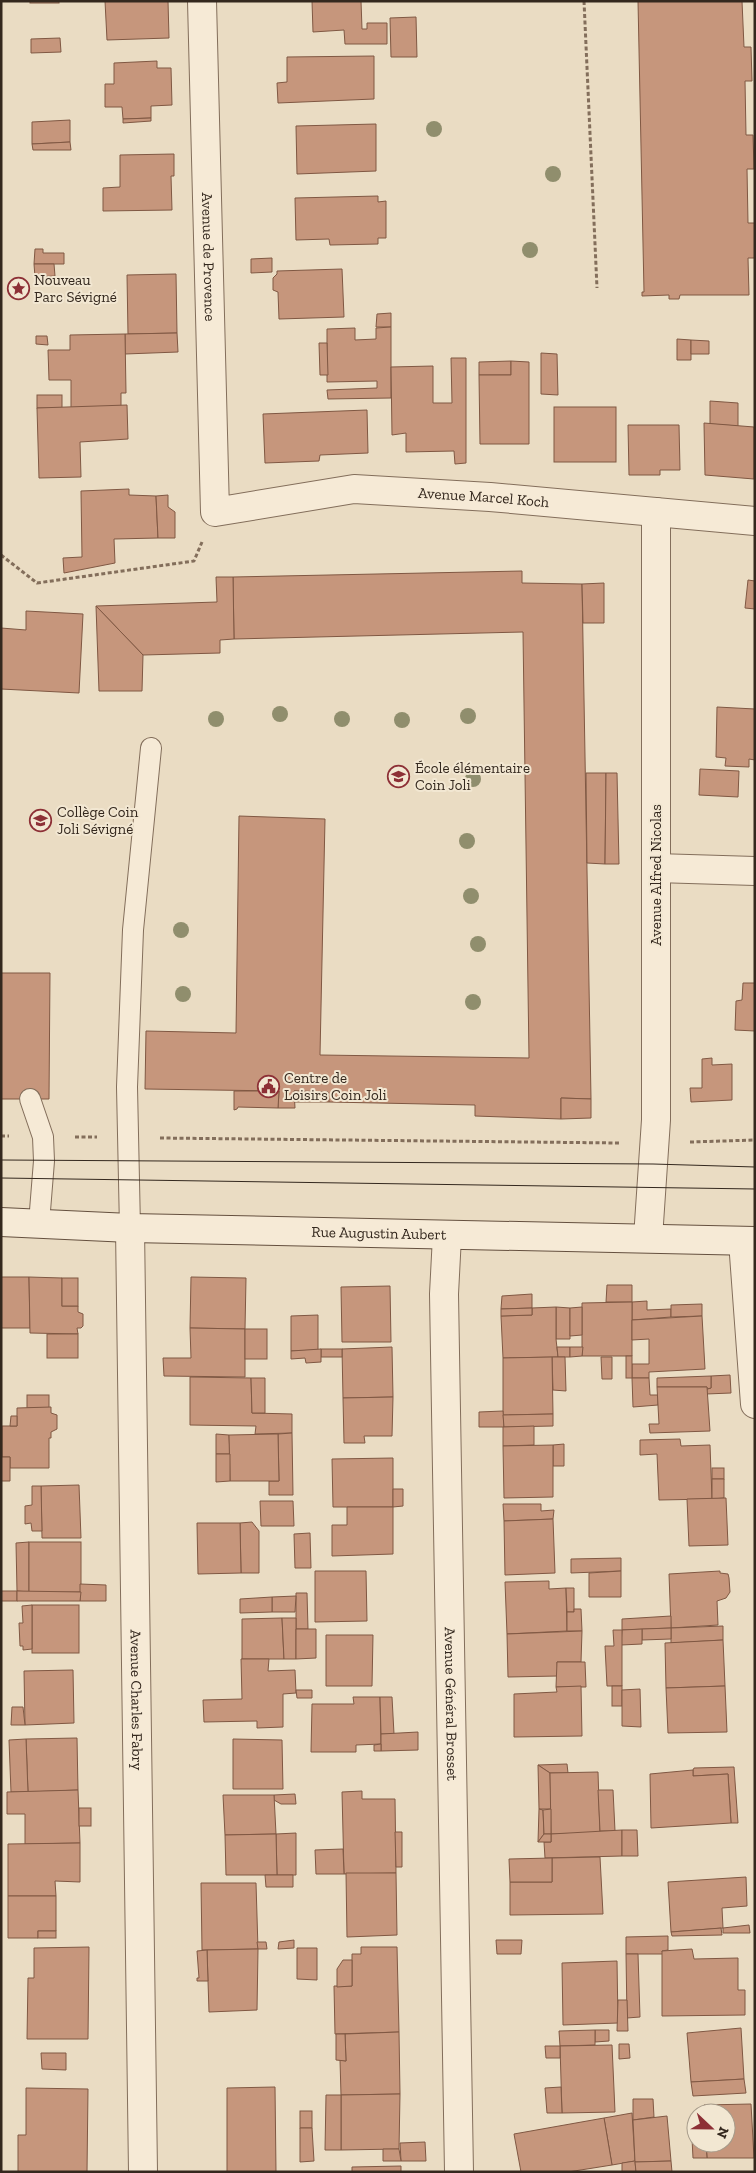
<svg xmlns="http://www.w3.org/2000/svg" width="756" height="2173" font-family="'Zilla Slab',serif">
	<style>
		.building { fill: #c6967c; stroke: #805843 }
		.lines { fill: none; stroke-linecap: round; stroke-linejoin: round }
		.lane-casing { stroke: #836e5b; stroke-width: 22 }
		.street-casing { stroke: #836e5b; stroke-width: 30 }
		.secondary-casing { stroke: #65503f; stroke-width: 30 }
		.path { stroke: #836e5b; stroke-width: 3; stroke-dasharray: 4 2.5; stroke-linecap: butt }
		.lane { stroke: #f6ead6; stroke-width: 20 }
		.street { stroke: #f6ead6; stroke-width: 28 }
		.secondary { stroke: #f6ead6; stroke-width: 28 }
		.tram { stroke: #34281e; stroke-width: 1 }
		.tree { fill: #908e6d }
		.labels { text-anchor: middle; dominant-baseline: central; stroke-width: 4; stroke-linejoin: round; paint-order: stroke }
		.street-label { font-size: 15px; fill: #34281e; stroke: #f2e7d2 }
		.poi-label { font-size: 15px; fill: #34281e; stroke: #f2e7d2; text-anchor: start }
	</style>
	<rect width="100%" height="100%" fill="#eadcc3"/>
	<g class="building">
		<rect x="30" y="1" width="29" height="2"/>
		<polygon points="105,1 168,1 169,38 107,40"/>
		<polygon points="312,1 361,1 362,29 367,29 367,23 387,23 387,44 345,44 344,30 313,32"/>
		<polygon points="638,1 742,1 744,47 751,47 752,81 745,81 746,135 753,135 754,169 747,169 748,223 755,223 755,258 748,258 749,295 680,295 679,299 669,299 669,295 642,296 642,292 644,292"/>
		<polygon points="416,17 417,57 391,57 390,18"/>
		<polygon points="60,38 61,52 31,53 31,39"/>
		<polygon points="374,56 374,99 278,103 277,83 287,82 287,57"/>
		<polygon points="157,61 157,68 171,68 172,105 151,106 151,118 123,119 122,107 105,107 105,84 114,84 114,63"/>
		<polygon points="151,118 151,121 123,123 123,119"/>
		<polygon points="70,120 70,142 32,144 32,122"/>
		<polygon points="376,124 376,171 297,174 296,126"/>
		<polygon points="70,142 71,150 33,150 32,144"/>
		<polygon points="174,154 174,176 171,176 172,210 103,211 103,188 120,187 120,155"/>
		<polygon points="378,196 378,202 386,201 386,238 378,238 378,244 330,245 329,239 296,240 295,198"/>
		<polygon points="35,249 43,249 43,253 64,253 64,264 34,264"/>
		<polygon points="272,258 272,272 251,273 251,259"/>
		<polygon points="34,264 54,264 55,276 35,277"/>
		<polygon points="342,269 344,317 279,319 278,292 273,290 273,278 277,274 277,271"/>
		<polygon points="176,274 177,333 128,334 127,275"/>
		<polygon points="391,313 391,327 376,327 377,314"/>
		<polygon points="391,327 391,398 328,399 327,390 377,388 377,381 327,382 327,329 355,328 355,340 376,339 376,328"/>
		<polygon points="177,333 178,352 125,354 125,334"/>
		<polygon points="125,334 126,393 121,393 121,406 71,408 71,380 49,380 48,350 70,350 70,335"/>
		<polygon points="36,336 47,336 48,345 36,344"/>
		<polygon points="677,339 691,340 691,360 677,360"/>
		<polygon points="691,340 709,341 709,354 691,354"/>
		<polygon points="319,343 327,343 328,375 320,375"/>
		<polygon points="541,353 557,354 558,395 541,394"/>
		<polygon points="451,358 466,358 466,463 455,464 454,451 406,452 406,433 392,435 391,367 433,366 433,403 452,403"/>
		<polygon points="511,361 511,375 479,375 479,362"/>
		<polygon points="511,361 529,362 529,444 480,444 479,375 511,375"/>
		<rect x="37" y="395" width="25" height="13"/>
		<polygon points="710,401 738,403 738,426 710,424"/>
		<polygon points="127,405 128,439 80,442 81,477 39,478 37,408"/>
		<rect x="554" y="407" width="62" height="55"/>
		<polygon points="367,410 368,453 320,455 319,461 265,463 263,414"/>
		<polygon points="704,423 754,427 754,479 705,475"/>
		<polygon points="628,425 679,425 680,470 660,470 660,475 629,475"/>
		<polygon points="129,489 129,495 156,496 158,538 114,539 115,563 64,573 63,558 82,557 81,491"/>
		<polygon points="168,495 168,507 175,512 175,538 158,538 156,496"/>
		<polygon points="522,571 522,583 582,584 591,1099 561,1098 561,1119 475,1116 475,1105 329,1102 328,1092 294,1091 295,1108 278,1108 279,1091 145,1089 146,1031 236,1033 239,816 325,819 320,1055 529,1058 523,632 234,639 233,577"/>
		<polygon points="216,577 233,577 234,639 220,640 220,653 143,655 96,606 217,602"/>
		<polygon points="748,580 755,581 755,609 745,608"/>
		<polygon points="604,583 604,623 583,623 582,584"/>
		<polygon points="96,606 143,655 142,691 99,691"/>
		<polygon points="26,611 83,614 79,693 1,689 1,628 26,630"/>
		<polygon points="717,707 755,709 755,760 749,759 749,767 725,766 726,758 716,757"/>
		<polygon points="700,769 739,771 738,797 699,795"/>
		<polygon points="586,773 606,773 605,864 587,863"/>
		<polygon points="606,773 617,773 619,864 605,864"/>
		<polygon points="1,973 50,973 49,1099 1,1099"/>
		<polygon points="743,983 755,983 755,1031 735,1030 736,1001 742,1000"/>
		<polygon points="712,1058 712,1065 732,1064 732,1100 691,1102 690,1088 702,1088 702,1059"/>
		<polygon points="234,1091 279,1091 278,1108 238,1107 237,1109 234,1110"/>
		<polygon points="294,1091 328,1092 329,1102 294,1102"/>
		<polygon points="561,1098 591,1099 591,1118 561,1119"/>
		<polygon points="1,1277 29,1277 30,1328 1,1328"/>
		<polygon points="29,1277 62,1278 62,1306 78,1306 78,1312 83,1314 83,1326 81,1328 77,1328 78,1334 30,1333"/>
		<polygon points="191,1277 246,1278 245,1329 190,1328"/>
		<rect x="62" y="1278" width="16" height="28"/>
		<polygon points="607,1285 632,1285 632,1302 606,1302"/>
		<polygon points="390,1286 391,1342 342,1342 341,1287"/>
		<polygon points="532,1294 532,1308 501,1309 502,1296"/>
		<polygon points="647,1301 647,1310 671,1309 671,1317 632,1320 632,1302"/>
		<polygon points="632,1302 632,1356 582,1356 582,1303"/>
		<polygon points="702,1304 702,1316 671,1317 671,1305"/>
		<polygon points="556,1307 570,1308 570,1339 556,1339"/>
		<polygon points="556,1307 556,1339 558,1357 503,1358 501,1316 532,1315 532,1308"/>
		<polygon points="582,1307 582,1335 570,1336 570,1308"/>
		<polygon points="532,1308 532,1315 501,1316 501,1309"/>
		<polygon points="318,1315 318,1350 291,1351 291,1316"/>
		<polygon points="702,1316 705,1369 649,1372 649,1378 632,1378 632,1364 649,1364 649,1339 632,1340 632,1320"/>
		<polygon points="190,1328 245,1329 245,1377 164,1376 163,1358 191,1358"/>
		<rect x="245" y="1329" width="22" height="30"/>
		<rect x="47" y="1334" width="31" height="24"/>
		<polygon points="392,1347 393,1397 343,1398 342,1349"/>
		<polygon points="557,1347 570,1347 570,1357 558,1357"/>
		<polygon points="570,1347 583,1347 582,1356 570,1357"/>
		<rect x="321" y="1349" width="21" height="8"/>
		<polygon points="321,1349 321,1362 306,1363 305,1358 291,1359 291,1351"/>
		<rect x="626" y="1356" width="6" height="22"/>
		<polygon points="552,1357 565,1357 566,1391 553,1390"/>
		<polygon points="552,1357 553,1414 503,1415 503,1358"/>
		<polygon points="601,1357 612,1357 612,1379 602,1379"/>
		<polygon points="730,1375 731,1393 706,1394 707,1389 711,1388 711,1376"/>
		<polygon points="711,1376 711,1388 707,1389 707,1387 657,1387 657,1378"/>
		<polygon points="190,1377 251,1378 252,1413 292,1414 292,1433 255,1434 256,1426 190,1425"/>
		<polygon points="251,1378 265,1378 265,1413 252,1413"/>
		<polygon points="632,1378 649,1378 650,1395 658,1395 658,1405 633,1407"/>
		<polygon points="657,1387 707,1387 710,1431 650,1433 649,1424 659,1424"/>
		<rect x="27" y="1395" width="22" height="13"/>
		<polygon points="393,1397 392,1436 364,1436 365,1443 344,1443 343,1398"/>
		<polygon points="51,1407 51,1413 57,1415 57,1429 51,1432 51,1438 49,1438 49,1468 10,1468 10,1457 2,1457 2,1426 17,1426 17,1408"/>
		<polygon points="503,1411 504,1427 479,1427 479,1412"/>
		<polygon points="553,1414 553,1426 504,1427 503,1415"/>
		<polygon points="11,1416 17,1416 17,1426 10,1426"/>
		<polygon points="534,1426 534,1445 503,1446 503,1427"/>
		<polygon points="292,1433 293,1495 269,1495 269,1481 279,1481 278,1434"/>
		<polygon points="216,1434 229,1435 230,1454 216,1454"/>
		<polygon points="278,1434 279,1481 230,1481 229,1435"/>
		<polygon points="680,1439 681,1446 710,1445 712,1499 659,1500 657,1454 640,1455 640,1440"/>
		<polygon points="564,1444 564,1466 553,1466 553,1445"/>
		<polygon points="553,1445 553,1497 504,1498 503,1446"/>
		<polygon points="216,1454 230,1454 230,1481 216,1482"/>
		<polygon points="1,1455 2,1457 10,1457 10,1481 1,1481"/>
		<polygon points="393,1458 393,1507 333,1507 332,1459"/>
		<rect x="712" y="1468" width="12" height="11"/>
		<polygon points="712,1479 724,1479 724,1498 712,1499"/>
		<polygon points="79,1485 81,1538 42,1538 41,1486"/>
		<polygon points="32,1486 41,1486 42,1531 32,1531 31,1523 25,1524 25,1506 32,1505"/>
		<polygon points="393,1489 403,1489 403,1506 393,1507"/>
		<polygon points="726,1498 728,1545 689,1546 687,1499"/>
		<polygon points="260,1501 293,1501 294,1526 261,1526"/>
		<polygon points="503,1504 541,1504 541,1511 554,1510 553,1519 504,1521"/>
		<polygon points="347,1507 393,1507 393,1554 332,1556 332,1525 347,1525"/>
		<polygon points="553,1519 555,1573 505,1575 504,1521"/>
		<polygon points="252,1522 259,1531 259,1573 241,1573 240,1523"/>
		<polygon points="197,1523 240,1523 241,1573 198,1574"/>
		<polygon points="310,1533 311,1568 295,1568 294,1534"/>
		<polygon points="29,1542 29,1592 17,1591 16,1543"/>
		<rect x="29" y="1542" width="52" height="50"/>
		<polygon points="621,1558 621,1571 571,1573 571,1559"/>
		<polygon points="315,1571 366,1571 367,1621 315,1622"/>
		<polygon points="621,1571 621,1597 589,1597 589,1573"/>
		<polygon points="720,1571 720,1573 728,1574 729,1578 730,1592 726,1598 717,1601 718,1625 671,1628 669,1574"/>
		<polygon points="549,1581 549,1589 566,1588 567,1631 507,1634 505,1582"/>
		<polygon points="80,1584 106,1585 106,1601 80,1601"/>
		<polygon points="566,1588 574,1588 574,1612 567,1612"/>
		<rect x="1" y="1591" width="16" height="10"/>
		<polygon points="17,1591 81,1592 80,1601 17,1601"/>
		<polygon points="296,1593 307,1593 308,1629 296,1629"/>
		<polygon points="296,1596 295,1612 272,1612 272,1597"/>
		<polygon points="272,1597 272,1612 240,1613 240,1599"/>
		<rect x="32" y="1605" width="47" height="48"/>
		<polygon points="32,1605 32,1649 23,1650 23,1646 20,1646 19,1623 23,1623 22,1606"/>
		<polygon points="574,1609 581,1609 582,1631 567,1631 567,1612 574,1612"/>
		<polygon points="671,1616 671,1628 622,1630 622,1619"/>
		<polygon points="282,1618 284,1659 242,1659 242,1619"/>
		<polygon points="282,1618 296,1618 296,1659 284,1659"/>
		<polygon points="723,1626 723,1640 671,1643 671,1628"/>
		<polygon points="671,1628 671,1639 642,1640 642,1629"/>
		<polygon points="296,1629 316,1629 316,1658 296,1659"/>
		<polygon points="642,1629 642,1644 621,1645 622,1630"/>
		<polygon points="613,1630 622,1630 622,1686 607,1686 605,1646 614,1646"/>
		<polygon points="582,1631 581,1662 557,1662 558,1676 508,1677 507,1634"/>
		<polygon points="326,1635 373,1635 372,1686 326,1686"/>
		<polygon points="723,1640 725,1686 666,1688 665,1643"/>
		<polygon points="241,1659 269,1659 268,1671 295,1670 296,1693 283,1694 283,1727 257,1728 257,1721 204,1722 203,1700 242,1699"/>
		<polygon points="557,1662 585,1662 586,1687 556,1687"/>
		<polygon points="73,1670 74,1723 25,1725 24,1671"/>
		<polygon points="581,1686 582,1736 514,1737 514,1694 557,1692 556,1687"/>
		<rect x="612" y="1686" width="10" height="20"/>
		<polygon points="725,1686 727,1732 668,1733 666,1688"/>
		<polygon points="640,1689 641,1727 622,1726 622,1690"/>
		<polygon points="296,1690 312,1690 312,1698 297,1698"/>
		<polygon points="353,1697 380,1697 381,1744 356,1745 356,1752 311,1752 312,1704 354,1704"/>
		<polygon points="380,1697 392,1697 394,1734 381,1734"/>
		<polygon points="12,1707 23,1707 25,1725 11,1725"/>
		<polygon points="418,1732 418,1750 381,1751 381,1734"/>
		<polygon points="77,1738 78,1790 28,1792 26,1739"/>
		<polygon points="26,1739 28,1792 11,1792 9,1740"/>
		<polygon points="233,1739 282,1740 283,1789 233,1789"/>
		<polygon points="381,1744 381,1751 374,1751 374,1745"/>
		<polygon points="567,1764 568,1773 550,1773 538,1765"/>
		<polygon points="538,1765 550,1773 551,1809 539,1809"/>
		<polygon points="734,1767 738,1823 731,1823 728,1774 693,1776 693,1770 694,1768"/>
		<polygon points="693,1770 693,1776 728,1774 731,1823 651,1828 650,1774"/>
		<polygon points="598,1772 600,1833 551,1834 550,1773"/>
		<polygon points="78,1790 80,1843 25,1844 25,1814 7,1814 7,1792"/>
		<polygon points="598,1790 613,1790 615,1831 600,1831"/>
		<polygon points="362,1791 362,1799 395,1799 396,1873 344,1874 342,1792"/>
		<polygon points="295,1794 296,1804 281,1804 274,1800 274,1795"/>
		<polygon points="223,1795 274,1795 276,1834 225,1835"/>
		<rect x="79" y="1808" width="12" height="18"/>
		<polygon points="539,1809 543,1810 544,1834 538,1842"/>
		<polygon points="551,1809 551,1834 544,1834 543,1810"/>
		<polygon points="622,1830 622,1856 545,1858 544,1842 551,1842 551,1834"/>
		<polygon points="622,1830 637,1830 638,1856 622,1856"/>
		<polygon points="395,1832 402,1832 402,1867 396,1867"/>
		<polygon points="296,1833 296,1875 277,1875 276,1834"/>
		<polygon points="276,1834 277,1875 226,1875 225,1835"/>
		<polygon points="544,1834 551,1834 551,1842 538,1842"/>
		<polygon points="80,1843 80,1882 55,1881 56,1896 8,1896 8,1844"/>
		<polygon points="343,1849 344,1874 316,1874 315,1850"/>
		<polygon points="600,1857 603,1914 510,1915 510,1882 552,1882 552,1858"/>
		<polygon points="552,1858 552,1882 510,1882 509,1859"/>
		<polygon points="346,1873 396,1873 397,1935 347,1937"/>
		<polygon points="265,1875 293,1875 293,1887 266,1887"/>
		<polygon points="746,1877 747,1906 722,1908 723,1928 671,1932 668,1882"/>
		<polygon points="201,1883 256,1883 258,1949 202,1950"/>
		<polygon points="8,1896 56,1896 56,1931 38,1931 38,1938 8,1938"/>
		<polygon points="749,1925 750,1933 723,1933 723,1928"/>
		<polygon points="721,1928 722,1935 672,1936 671,1932"/>
		<rect x="38" y="1931" width="18" height="7"/>
		<polygon points="668,1936 668,1950 662,1951 663,1954 626,1954 626,1937"/>
		<polygon points="294,1940 294,1948 278,1949 279,1942"/>
		<polygon points="496,1940 522,1940 521,1954 497,1954"/>
		<polygon points="257,1942 266,1942 267,1949 258,1949"/>
		<polygon points="89,1947 88,2039 27,2039 28,1978 34,1978 34,1948"/>
		<polygon points="361,1947 397,1947 399,2032 335,2034 334,1986 352,1986 352,1954 361,1954"/>
		<polygon points="297,1948 317,1948 317,1980 297,1979"/>
		<polygon points="258,1949 257,2010 209,2012 207,1950"/>
		<polygon points="692,1949 694,1959 738,1958 738,1990 745,1990 745,2015 662,2016 662,1951"/>
		<polygon points="207,1950 208,1981 197,1981 197,1978 199,1978 197,1951"/>
		<polygon points="626,1954 638,1954 640,2017 627,2018"/>
		<polygon points="343,1960 352,1960 352,1986 337,1987 337,1969"/>
		<polygon points="617,1961 618,2023 563,2025 562,1963"/>
		<polygon points="618,2000 627,2000 628,2031 617,2031"/>
		<polygon points="741,2028 744,2079 691,2082 687,2033"/>
		<polygon points="595,2030 609,2030 609,2041 595,2042"/>
		<polygon points="595,2030 595,2045 560,2046 559,2031"/>
		<polygon points="399,2032 400,2094 341,2095 340,2060 346,2061 345,2034"/>
		<polygon points="336,2034 345,2034 346,2061 336,2060"/>
		<polygon points="619,2044 629,2044 630,2058 619,2059"/>
		<polygon points="612,2045 615,2112 562,2113 560,2046"/>
		<polygon points="545,2046 560,2046 560,2058 546,2058"/>
		<polygon points="41,2053 66,2053 66,2070 42,2069"/>
		<polygon points="744,2079 746,2093 693,2096 691,2082"/>
		<polygon points="275,2087 276,2172 227,2172 227,2088"/>
		<polygon points="561,2087 562,2113 547,2113 545,2088"/>
		<polygon points="26,2088 88,2089 87,2172 18,2172 18,2135 26,2135"/>
		<polygon points="400,2094 399,2149 341,2150 341,2095"/>
		<polygon points="326,2095 341,2095 341,2150 325,2150"/>
		<polygon points="633,2099 653,2099 654,2117 633,2120"/>
		<polygon points="751,2104 754,2158 707,2158 706,2143 726,2143 726,2113 704,2113 704,2105"/>
		<rect x="300" y="2111" width="12" height="17"/>
		<polygon points="632,2113 635,2161 612,2165 604,2118"/>
		<polygon points="667,2116 671,2161 635,2162 633,2120"/>
		<polygon points="604,2118 612,2165 568,2172 521,2172 514,2134"/>
		<polygon points="691,2119 696,2120 696,2143 706,2143 707,2158 693,2158"/>
		<polygon points="300,2128 312,2128 314,2161 300,2162"/>
		<polygon points="425,2142 426,2161 401,2161 400,2143"/>
		<polygon points="383,2149 399,2149 401,2161 383,2161"/>
		<polygon points="635,2161 636,2172 622,2172 622,2163"/>
		<polygon points="671,2161 672,2172 636,2172 635,2162"/>
		<polygon points="401,2166 401,2172 352,2172 352,2167"/>
	</g>
	<g class="lines">
		<defs>
			<g id="lane">
				<polyline points="30,1099 43,1137 44,1161 39,1223"/>
				<polyline points="130,1228 127,1087 133,930 151,748"/>
			</g>
			<g id="street">
				<path id="s1" d="M 202,1 L 215,512 L 354,489 L 490,497 L 755,521"/>
				<polyline points="656,868 755,871"/>
				<path id="s2" d="M 130,1228 L 143,2172"/>
				<path id="s3" d="M 447,1236 L 444,1294 L 459,2172"/>
				<polyline points="648,1238 656,1120 656,512"/>
				<polyline points="743,1241 755,1404"/>
			</g>
			<g id="secondary">
				<path id="s4" d="M 1,1222 L 130,1228 L 755,1241"/>
			</g>
		</defs>
		<use href="#lane" class="lane-casing"/>
		<use href="#street" class="street-casing"/>
		<use href="#secondary" class="secondary-casing"/>
		<g class="path">
			<polyline points="584,1 597,288"/>
			<polyline points="1,555 37,583 194,561 202,542"/>
			<polyline points="1,1136 9,1136"/>
			<polyline points="75,1137 97,1137"/>
			<polyline points="160,1138 619,1143"/>
			<polyline points="690,1142 755,1140"/>
		</g>
		<use href="#lane" class="lane"/>
		<use href="#street" class="street"/>
		<use href="#secondary" class="secondary"/>
		<g class="tram">
			<polyline points="1,1160 653,1164 755,1167"/>
			<polyline points="1,1178 755,1189"/>
		</g>
	</g>
	<g class="tree">
		<circle cx="434" cy="129" r="8"/>
		<circle cx="553" cy="174" r="8"/>
		<circle cx="530" cy="250" r="8"/>
		<circle cx="280" cy="714" r="8"/>
		<circle cx="468" cy="716" r="8"/>
		<circle cx="216" cy="719" r="8"/>
		<circle cx="342" cy="719" r="8"/>
		<circle cx="402" cy="720" r="8"/>
		<circle cx="473" cy="779" r="8"/>
		<circle cx="467" cy="841" r="8"/>
		<circle cx="471" cy="896" r="8"/>
		<circle cx="181" cy="930" r="8"/>
		<circle cx="478" cy="944" r="8"/>
		<circle cx="183" cy="994" r="8"/>
		<circle cx="473" cy="1002" r="8"/>
	</g>
	<defs>
		<symbol id="sight-ring" viewBox="-11 -11 22 22"><circle r="9.5" fill="#f2e7d2" stroke="#8d3036" stroke-width="1.5"/><path d="M0-6L1.8-2.2L6-1.7L2.9 1.2L3.7 5.4L0 3.3L-3.7 5.4L-2.9 1.2L-6-1.7L-1.8-2.2Z" fill="#8d3036"/></symbol>
		<symbol id="school-ring" viewBox="-11 -11 22 22"><circle r="9.5" fill="#f2e7d2" stroke="#8d3036" stroke-width="1.5"/><path d="M0-5L7-2L0 1L-7-2ZM-4 1L0 2.5L4 1V4Q0 6-4 4Z" fill="#8d3036"/></symbol>
		<symbol id="civic-ring" viewBox="-11 -11 22 22"><circle r="9.5" fill="#f2e7d2" stroke="#8d3036" stroke-width="1.5"/><path d="M-.6-6.5H3V-4.5H.6V-3L4-1V1h2V6H-6V1h2V-1L-.6-3ZM-1.2 2.5V6h2.4V2.5Z" fill="#8d3036"/></symbol>
	</defs>
	<g fill-rule="evenodd">
		<use href="#sight-ring" x="6" y="276" width="25" height="25"/>
		<use href="#school-ring" x="386" y="764" width="25" height="25"/>
		<use href="#school-ring" x="28" y="808" width="25" height="25"/>
		<use href="#civic-ring" x="256" y="1074" width="25" height="25"/>
	</g>
	<g class="labels">
		<g class="street-label">
			<text stroke="none"><textPath href="#s1" startOffset="256">Avenue de Provence</textPath></text>
			<text stroke="none"><textPath href="#s1" startOffset="782">Avenue Marcel Koch</textPath></text>
			<text transform="translate(656 875) rotate(-90)">Avenue Alfred Nicolas</text>
			<text stroke="none"><textPath href="#s4" startOffset="378">Rue Augustin Aubert</textPath></text>
			<text stroke="none"><textPath href="#s2" startOffset="472">Avenue Charles Fabry</textPath></text>
			<text stroke="none"><textPath href="#s3" startOffset="468">Avenue Général Brosset</textPath></text>
		</g>
		<g class="poi-label">
			<text x="34" y="280">Nouveau<tspan x="34" dy="17">Parc Sévigné</tspan></text>
			<text x="415" y="768">École élémentaire<tspan x="415" dy="17">Coin Joli</tspan></text>
			<text x="57" y="812">Collège Coin<tspan x="57" dy="17">Joli Sévigné</tspan></text>
			<text x="284" y="1078">Centre de<tspan x="284" dy="17">Loisirs Coin Joli</tspan></text>
		</g>
	</g>
	<rect width="756" height="2173" fill="none" stroke="#34281e" stroke-width="5"/>
	<g transform="translate(711 2128) rotate(112)"><circle r="24" fill="#f2e7d2" stroke="#a69b8a"/>
	<path d="M0-4L9 19L0 12L-9 19Z" fill="#8d3036"/>
	<text y="-8" font-size="14" font-weight="bold" text-anchor="middle" fill="#34281e">N</text>
	</g>
</svg>
